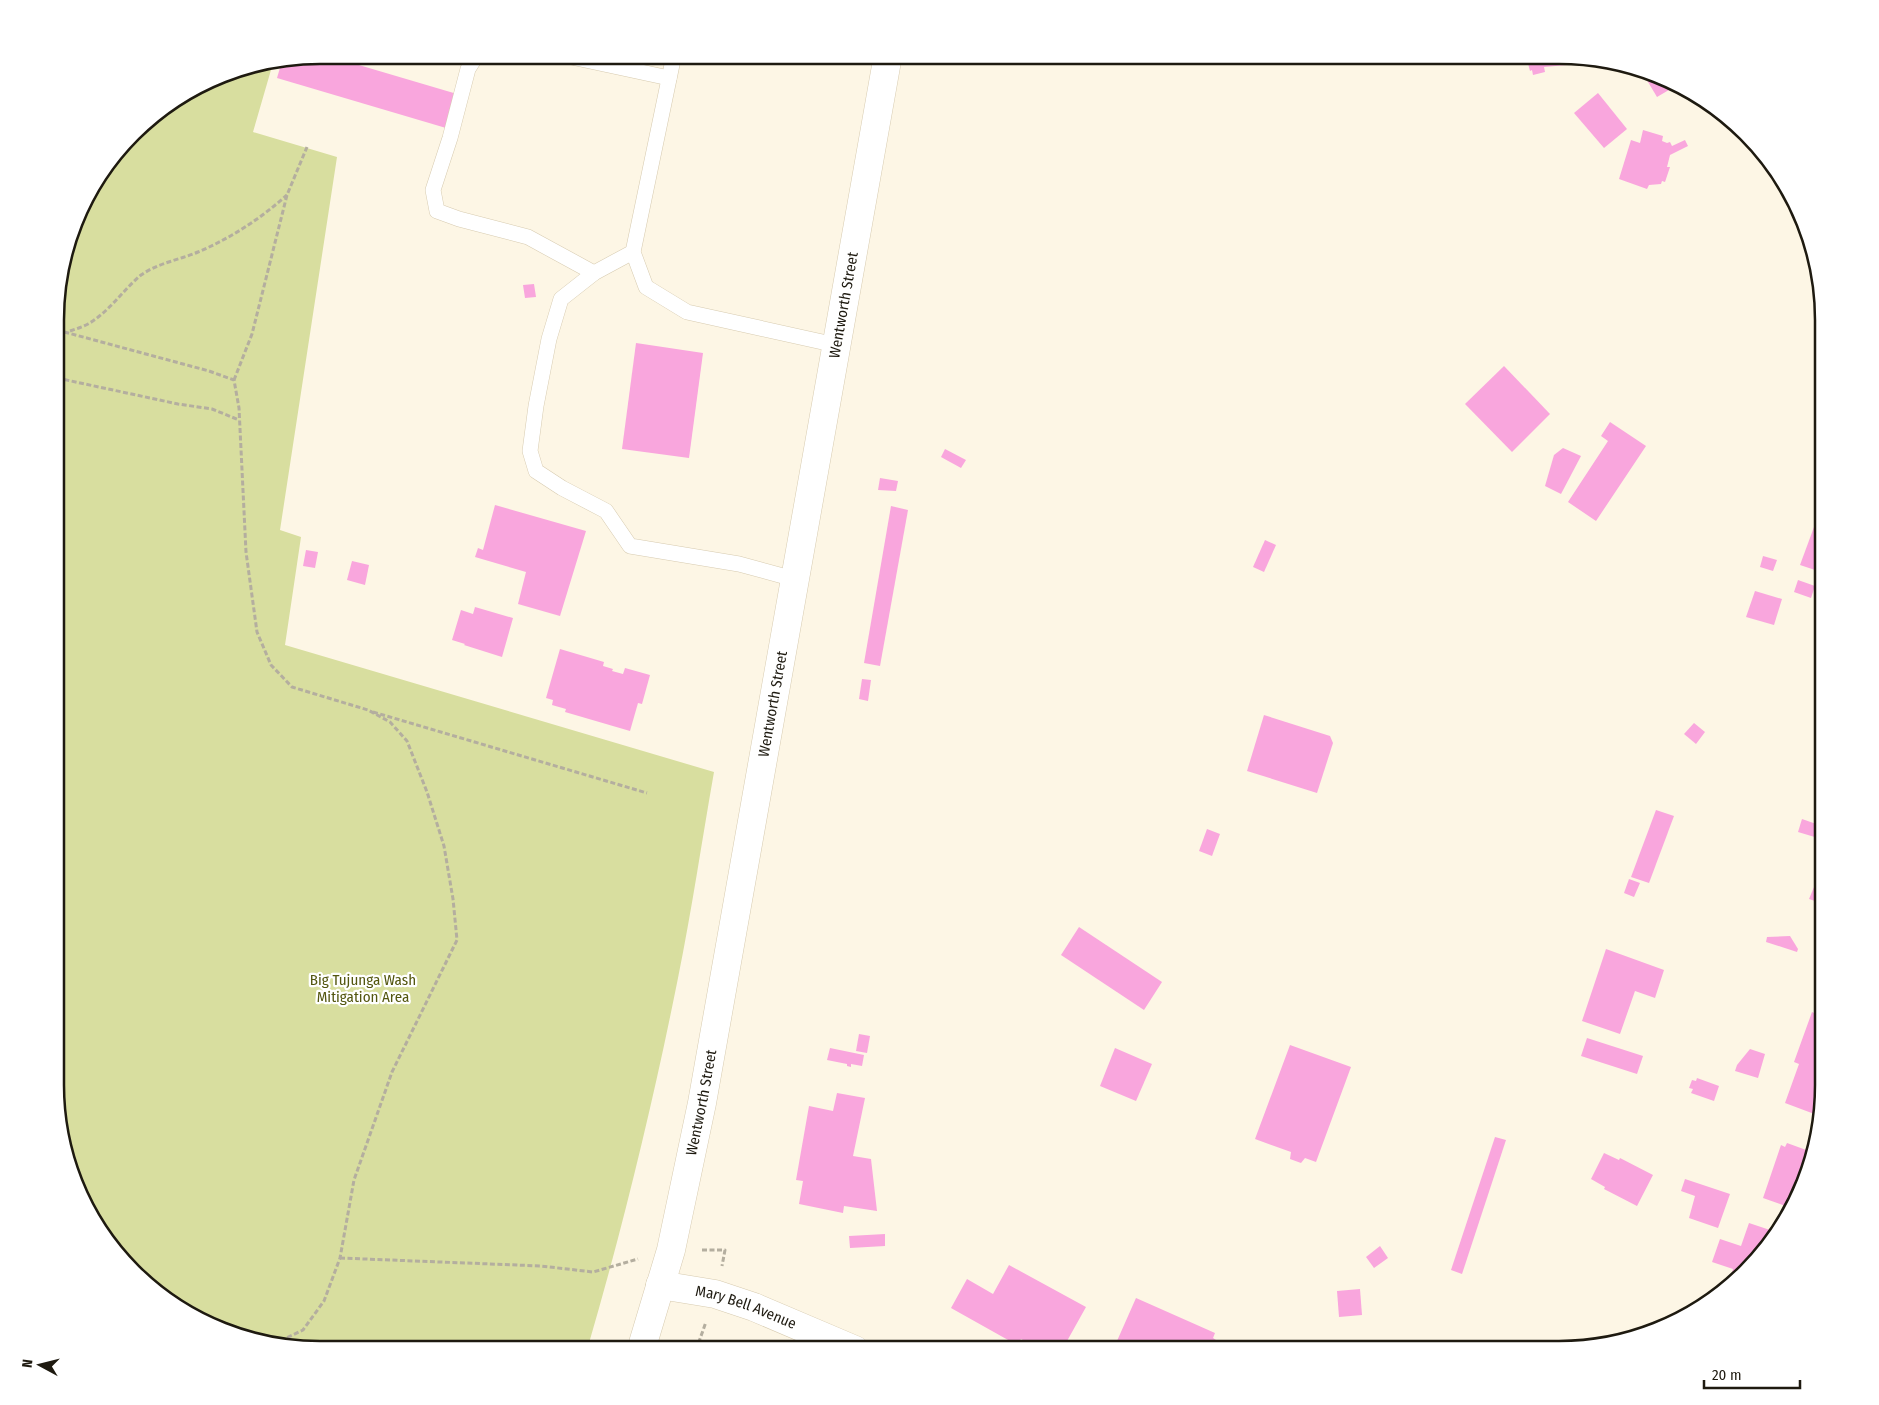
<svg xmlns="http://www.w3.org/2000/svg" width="1879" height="1405" font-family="'Fira Sans Condensed',sans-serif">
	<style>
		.green { fill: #d8de9f }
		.building { fill: #f9a6dd }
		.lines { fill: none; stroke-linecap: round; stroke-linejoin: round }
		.service-casing { stroke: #d7cbb0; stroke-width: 16 }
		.minor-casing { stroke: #d7cbb0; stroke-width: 29 }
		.secondary-casing { stroke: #d7cbb0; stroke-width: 29 }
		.path { stroke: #b4ae9f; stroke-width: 3; stroke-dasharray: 5 2.5; stroke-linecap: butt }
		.service { stroke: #fff; stroke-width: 15 }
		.minor { stroke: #fff; stroke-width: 28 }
		.secondary { stroke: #fff; stroke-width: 28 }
		.labels { text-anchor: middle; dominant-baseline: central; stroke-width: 4.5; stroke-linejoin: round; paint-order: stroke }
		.street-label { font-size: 15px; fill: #1e1a10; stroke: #fff }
		.park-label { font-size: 15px; fill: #53560f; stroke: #fff }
		.rim { fill: none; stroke: #1e1a10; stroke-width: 2.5 }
	</style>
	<rect width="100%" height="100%" fill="#fdf6e5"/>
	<path class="green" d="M 273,63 L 253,132 L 337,157 L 280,530 L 301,537 L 285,645 L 714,772 C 702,840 692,909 678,978 C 653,1103 623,1227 587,1350 L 302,1349 L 218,1330 L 145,1285 L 82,1203 L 56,1103 L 57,284 L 90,187 L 145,120 L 234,69 Z"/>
	<g class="building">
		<polygon points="319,55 325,55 457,94 446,128 277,78 282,61"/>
		<polygon points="1526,56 1565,56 1567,65 1544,67 1545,72 1533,75 1532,70 1530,71"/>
		<polygon points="1647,72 1661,75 1674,83 1672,84 1674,87 1657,97 1645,77 1648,75"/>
		<polygon points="1598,93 1627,129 1604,148 1574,113"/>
		<polygon points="1643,130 1663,136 1662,141 1667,143 1670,142 1672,146 1685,140 1688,146 1670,155 1667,167 1670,167 1665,182 1662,181 1661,184 1649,185 1647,189 1619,179 1631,140 1640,143"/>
		<polygon points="534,284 536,297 525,298 523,285"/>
		<polygon points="636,343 703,353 689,458 622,449"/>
		<polygon points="1504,366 1550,414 1512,452 1465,404"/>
		<polygon points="1610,422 1646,446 1596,521 1568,502 1608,441 1601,436"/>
		<polygon points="1563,448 1581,456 1561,494 1545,486 1554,455"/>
		<polygon points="945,449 966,460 961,468 941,457"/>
		<polygon points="880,478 898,481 896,491 878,490"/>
		<polygon points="495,505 586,531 560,616 518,604 526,572 475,557 478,548 483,550"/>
		<polygon points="891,506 908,510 880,666 864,663"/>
		<polygon points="1814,527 1824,530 1824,573 1800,565"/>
		<polygon points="1265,540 1276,545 1264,572 1253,567"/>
		<polygon points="306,550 318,552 315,568 303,566"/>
		<polygon points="1763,556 1777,560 1773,571 1760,567"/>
		<polygon points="352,561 369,565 365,585 347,580"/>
		<polygon points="1798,580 1815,586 1811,598 1794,592"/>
		<polygon points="1755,591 1782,599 1774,625 1746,617"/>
		<polygon points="475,607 513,618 502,657 464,645 465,644 452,640 461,610 473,614"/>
		<polygon points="560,649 604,662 603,666 613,669 612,671 623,674 625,668 650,675 642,704 638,703 630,731 565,712 566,709 552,705 553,700 546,698"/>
		<polygon points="862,679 871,680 868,701 859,699"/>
		<polygon points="1823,708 1824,708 1824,730 1817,727"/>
		<polygon points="1264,715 1330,736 1333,743 1317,793 1247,771"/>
		<polygon points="1694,723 1705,732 1696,744 1684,734"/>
		<polygon points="1656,810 1674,816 1649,883 1631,877"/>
		<polygon points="1802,819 1822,826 1818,838 1798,832"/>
		<polygon points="1207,829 1220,834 1212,856 1199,851"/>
		<polygon points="1822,868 1824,868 1824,904 1809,899"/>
		<polygon points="1629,879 1640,883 1634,897 1624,893"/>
		<polygon points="1079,927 1162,982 1144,1010 1061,955"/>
		<polygon points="1790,936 1798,949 1797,952 1766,942 1767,937"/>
		<polygon points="1606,949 1664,970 1655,998 1635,991 1620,1034 1582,1021"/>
		<polygon points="1812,1012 1823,1017 1823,1098 1817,1115 1785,1103 1799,1064 1794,1062"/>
		<polygon points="859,1034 870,1036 867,1053 856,1051"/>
		<polygon points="1587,1038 1643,1056 1637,1074 1581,1056"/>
		<polygon points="1290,1045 1351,1067 1316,1162 1305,1158 1301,1163 1290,1159 1291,1152 1255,1139"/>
		<polygon points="830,1048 864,1055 862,1066 851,1064 851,1067 847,1066 847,1064 827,1060"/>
		<polygon points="1115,1048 1152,1064 1136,1101 1100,1086"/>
		<polygon points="1750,1049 1765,1054 1758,1078 1735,1071 1737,1065"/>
		<polygon points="1697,1078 1719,1086 1714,1101 1691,1093 1693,1089 1689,1088 1692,1080 1696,1081"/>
		<polygon points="837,1093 865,1098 853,1156 871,1159 877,1211 844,1206 843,1213 799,1204 803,1181 796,1180 809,1106 833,1111"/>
		<polygon points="1816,1131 1804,1187 1791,1208 1763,1198 1781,1145 1785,1147 1787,1143 1809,1151"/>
		<polygon points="1495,1137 1506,1140 1462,1274 1451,1270"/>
		<polygon points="1604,1153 1619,1160 1620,1158 1653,1175 1637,1206 1604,1189 1605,1187 1591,1179"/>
		<polygon points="1685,1179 1730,1194 1718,1228 1689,1218 1695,1196 1681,1191"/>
		<polygon points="1749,1223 1776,1232 1759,1260 1729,1283 1733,1269 1712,1262 1720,1239 1741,1246"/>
		<polygon points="885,1234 885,1246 850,1248 849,1236"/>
		<polygon points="1380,1246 1388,1258 1374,1268 1366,1257"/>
		<polygon points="1009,1265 1086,1307 1062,1350 1041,1350 1021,1339 1017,1345 951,1308 967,1279 993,1294"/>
		<polygon points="1360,1289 1362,1315 1339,1317 1337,1291"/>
		<polygon points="1136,1298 1215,1333 1213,1338 1231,1350 1113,1350"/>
	</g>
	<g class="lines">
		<defs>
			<g id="service">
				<polyline points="477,55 468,69 450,138 433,190 437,211 459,219 528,237 594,273"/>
				<polyline points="562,55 669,78"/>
				<polyline points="674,55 633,252 646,287 687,312 836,345"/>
				<polyline points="633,252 594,273 561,299 549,339 536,406 530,451 536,471 562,488 606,511 630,546 739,564 794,579"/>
			</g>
			<g id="minor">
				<path id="s1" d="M 660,1285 L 715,1294 L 754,1307 L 855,1350"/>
			</g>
			<g id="secondary">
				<path id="s2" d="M 641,1350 L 671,1250 L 702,1103 L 888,55"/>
			</g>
		</defs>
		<use href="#service" class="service-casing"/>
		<use href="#minor" class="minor-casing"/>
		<use href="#secondary" class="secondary-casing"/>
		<g class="path">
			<polyline points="57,330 209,371 234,380 239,408 246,552 257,632 271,665 292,687 368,710 390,722 407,741 427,792 444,846 453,899 457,940 392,1072 354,1180 340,1258 324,1301 303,1330 276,1343"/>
			<path d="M 70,331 C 76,329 82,327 88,324 C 109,312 123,290 141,275 C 158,263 179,260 198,252 C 231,238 260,219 287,195"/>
			<polyline points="57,378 178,404 212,409 239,420"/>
			<polyline points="234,380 252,334 287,195 307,147"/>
			<polyline points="373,712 647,793"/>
			<polyline points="702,1250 725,1250 722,1266"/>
			<polyline points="340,1258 541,1266 593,1272 638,1259"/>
			<polyline points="696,1350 706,1322"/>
		</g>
		<use href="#service" class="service"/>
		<use href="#minor" class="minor"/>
		<use href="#secondary" class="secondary"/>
	</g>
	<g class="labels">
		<g class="street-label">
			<text stroke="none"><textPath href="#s2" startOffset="1065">Wentworth Street</textPath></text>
			<text stroke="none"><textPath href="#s2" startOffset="660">Wentworth Street</textPath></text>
			<text stroke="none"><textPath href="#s2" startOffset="255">Wentworth Street</textPath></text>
			<text stroke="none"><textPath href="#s1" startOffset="89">Mary Bell Avenue</textPath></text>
		</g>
		<g class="park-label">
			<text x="363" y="980">Big Tujunga Wash<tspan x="363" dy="17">Mitigation Area</tspan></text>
		</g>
	</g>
	<path d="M0 0H1879V1405H0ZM320 64H1559A256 256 0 0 1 1815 320V1085A256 256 0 0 1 1559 1341H320A256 256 0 0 1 64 1085V320A256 256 0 0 1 320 64Z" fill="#fff" fill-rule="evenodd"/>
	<path class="rim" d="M320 64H1559A256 256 0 0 1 1815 320V1085A256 256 0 0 1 1559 1341H320A256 256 0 0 1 64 1085V320A256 256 0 0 1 320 64Z"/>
	<g transform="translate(40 1365) rotate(277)" stroke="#ffffff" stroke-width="4" paint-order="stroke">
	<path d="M0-4L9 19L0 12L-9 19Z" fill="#1e1a10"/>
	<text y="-8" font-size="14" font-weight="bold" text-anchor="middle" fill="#1e1a10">N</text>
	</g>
	<path d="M1704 1380v8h96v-8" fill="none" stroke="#1e1a10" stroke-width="2.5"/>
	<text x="1712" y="1380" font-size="15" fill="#1e1a10" stroke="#ffffff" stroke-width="4" paint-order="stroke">20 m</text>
</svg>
